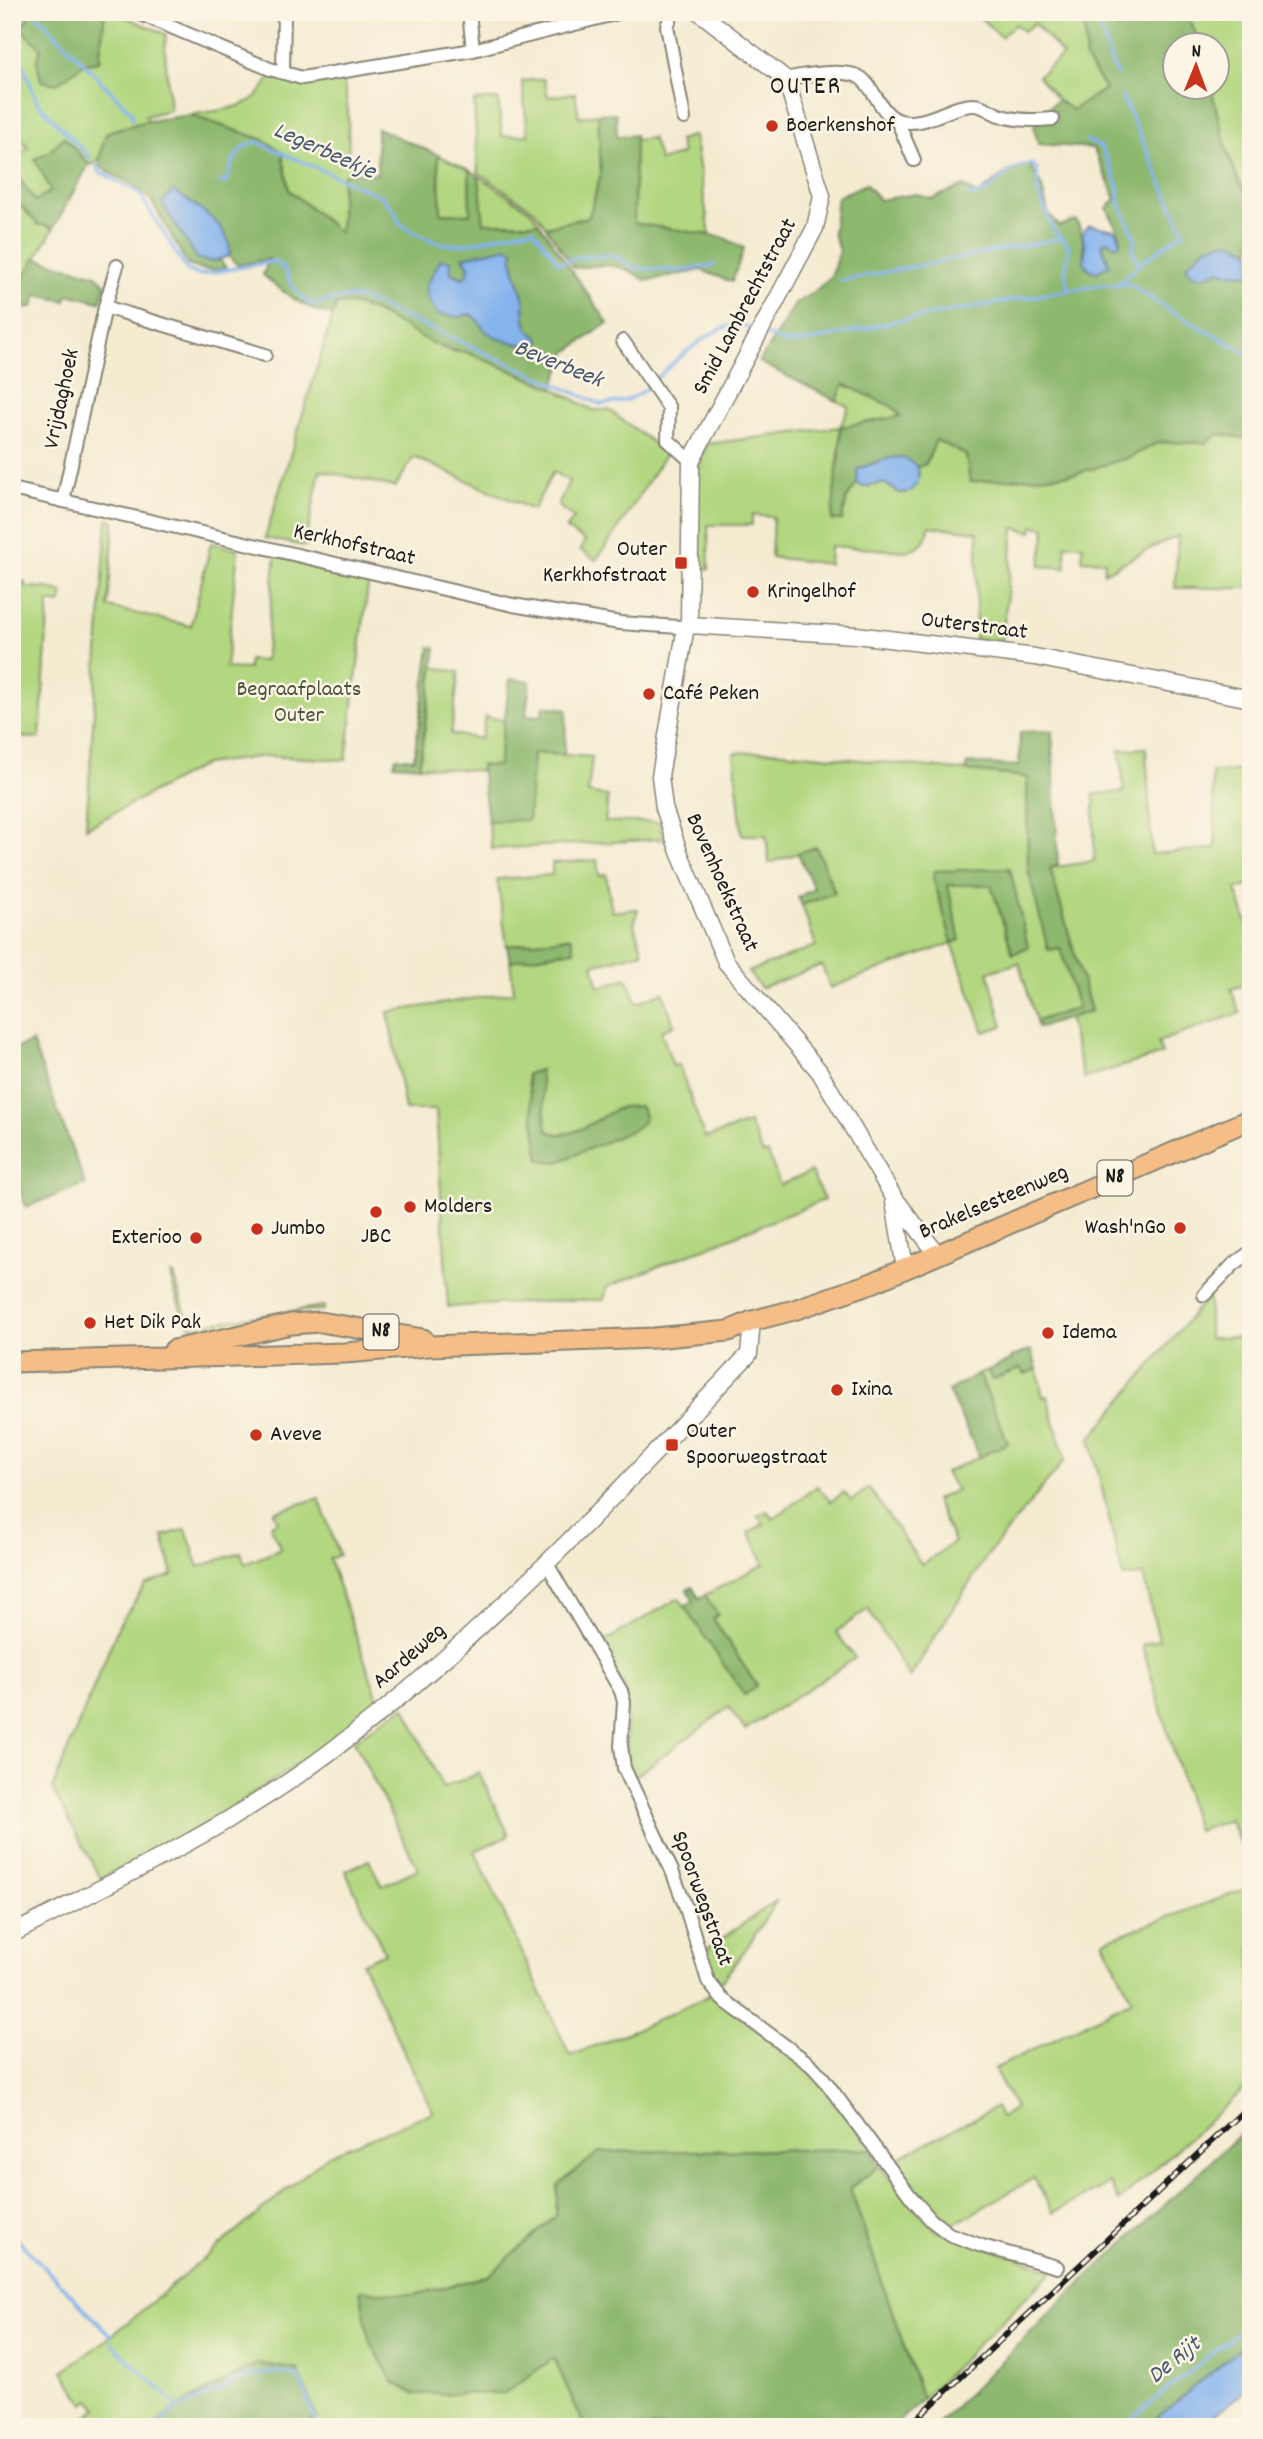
<svg xmlns="http://www.w3.org/2000/svg" width="1263" height="2439" font-family="Dekko,sans-serif">
	<style>
		.green { fill: #b2d780; stroke: #677a4e; stroke-width: 2; fill-rule: evenodd }
		.forest { fill: #8db86e; stroke: #546a45; stroke-width: 2 }
		.water { fill: #84b3ee; stroke: #506885; stroke-width: 2 }
		.lines { fill: none; stroke-linecap: round; stroke-linejoin: round }
		.stream { stroke: #84b3ee; stroke-width: 3.5 }
		.minor-casing { stroke: #888476; stroke-width: 16 }
		.tertiary-casing { stroke: #888476; stroke-width: 19 }
		.primary-casing { stroke: #888476; stroke-width: 23 }
		.minor { stroke: #fff; stroke-width: 12 }
		.tertiary { stroke: #fff; stroke-width: 16 }
		.primary { stroke: #f6be87; stroke-width: 19 }
		.rail-casing { stroke: #1c1c1c; stroke-width: 6 }
		.rail { stroke: #fcf5e5; stroke-width: 3.5; stroke-dasharray: 10; stroke-linecap: butt }
		.poi-dot { fill: #c8321e; stroke: #fcf5e5; stroke-width: 2.5 }
		.labels { text-anchor: middle; dominant-baseline: central; stroke-width: 5; stroke-linejoin: round; paint-order: stroke }
		.shield { fill: #fcf5e5; stroke: #5f5d58; stroke-width: 2 }
		.shield-label { font-size: 21px; font-weight: bold; fill: #1c1c1c }
		.poi-label { font-size: 23px; fill: #1c1c1c; stroke: #fcf5e5; text-anchor: start }
		.street-label { font-size: 23px; fill: #1c1c1c; stroke: #fcf5e5 }
		.park-label { font-size: 23px; fill: #49543a; stroke: #fcf5e5 }
		.water-label { font-size: 24px; font-style: italic; fill: #465870; stroke: #fcf5e5 }
		.quarter-label { font-size: 26px; letter-spacing: 2px; fill: #1c1c1c; stroke: #fcf5e5 }
	</style>
	<rect width="100%" height="100%" fill="#fcf5e5"/>
	<filter id="ink" filterUnits="userSpaceOnUse"><feTurbulence type="fractalNoise" baseFrequency=".0143" numOctaves="2"/><feDisplacementMap in="SourceGraphic" scale="14" xChannelSelector="R" yChannelSelector="G"/><feConvolveMatrix kernelMatrix="1 2 1 2 8 2 1 2 1" color-interpolation-filters="sRGB"/></filter>
	<filter id="wash" filterUnits="userSpaceOnUse"><feTurbulence type="fractalNoise" baseFrequency=".00686" numOctaves="4" result="noise"/><feDisplacementMap in="SourceGraphic" scale="28" xChannelSelector="R" yChannelSelector="G"/><feGaussianBlur stdDeviation="1.57" result="paint"/><feColorMatrix in="noise" values="0 0 0 0 0 0 0 0 0 0 0 0 0 0 0 0 0 1.4 0 .05"/><feComposite in="paint" operator="in"/></filter>
	<g filter="url(#wash)">
		<rect width="100%" height="100%" fill="#f4ebd1"/>
		<g class="green">
			<polygon points="12,12 21,12 29,18 41,48 37,61 99,61 105,12 113,12 166,34 165,51 170,110 145,116 148,121 120,128 106,133 99,161 90,165 64,138 49,152 51,191 35,202 12,168 12,158 28,148 12,124"/>
			<polygon points="974,12 1084,12 1086,60 1105,89 1072,110 1058,100 1038,76 1063,55 1034,23 1024,32 1015,24 1001,37"/>
			<path d="M 1186,12 L 1251,12 L 1251,200 C 1230,176 1219,118 1211,88 L 1218,88 L 1218,46 L 1201,45 Z"/>
			<path d="M 270,76 C 300,84 313,83 343,77 L 348,111 L 349,172 L 342,178 L 341,234 L 289,190 L 282,152 L 264,140 L 190,115 C 222,109 257,111 270,76 Z"/>
			<polygon points="544,79 548,97 575,93 579,117 598,114 601,173 589,217 546,227 535,211 478,172 474,101 498,99 502,136 528,135 522,81"/>
			<polygon points="694,135 710,235 634,224 635,140 652,138 660,161 682,154 679,140"/>
			<polygon points="438,155 469,170 470,214 441,213"/>
			<polygon points="479,176 532,212 539,223 483,223"/>
			<polygon points="21,206 39,225 46,225 53,229 22,282 12,266 12,211"/>
			<polygon points="342,303 356,305 376,312 452,352 466,352 553,388 593,410 609,410 666,453 615,534 596,560 580,550 585,541 566,529 574,518 558,506 569,481 553,472 533,510 414,457 395,487 320,470 305,546 265,538 336,305"/>
			<path d="M 843,384 L 893,407 L 901,417 L 841,438 L 836,473 L 833,520 L 845,509 L 846,500 L 857,483 L 863,487 L 884,483 L 900,493 L 905,493 L 919,476 L 918,467 C 931,461 930,452 936,440 L 966,455 L 970,482 L 1075,474 L 1130,457 L 1159,442 L 1206,443 L 1218,434 L 1251,439 L 1251,588 L 1175,588 L 1178,536 L 1147,550 L 1104,573 L 1105,561 L 1082,560 L 1083,545 L 1065,545 L 1066,568 L 1040,566 L 1046,528 L 1033,526 L 1032,532 L 1014,528 L 1002,642 L 975,639 L 978,532 L 929,526 C 927,541 921,547 906,551 L 830,546 L 829,564 L 771,557 L 773,517 L 752,515 L 752,525 L 708,525 L 709,569 L 699,568 C 697,527 689,481 707,444 L 840,427 L 849,407 L 837,401 Z"/>
			<polygon points="107,519 114,520 108,607 191,626 211,543 238,549 226,668 248,669 249,660 265,661 276,553 369,578 346,760 266,756 205,764 86,828"/>
			<polygon points="12,582 25,582 26,587 47,588 63,593 60,604 49,602 40,738 12,737"/>
			<polygon points="434,667 459,672 451,734 481,739 485,717 504,720 498,766 481,766 481,771 419,766"/>
			<polygon points="1146,748 1152,854 1216,848 1212,772 1250,770 1251,885 1236,889 1251,936 1251,983 1231,989 1240,1013 1158,1042 1162,1054 1084,1078 1068,1018 1091,1010 1050,868 1094,861 1094,794 1124,792 1120,750"/>
			<path d="M 773,751 L 1027,777 L 1028,869 L 1049,950 L 1060,948 L 1078,1008 L 1036,1021 L 1019,963 L 988,972 L 1003,1026 L 984,1032 L 952,943 L 830,988 L 822,965 L 761,988 L 748,972 L 816,946 L 802,905 L 835,892 L 816,847 L 769,863 L 766,835 L 742,835 L 734,753 ZM 1009,869 L 1012,953 L 992,885 L 948,885 L 952,942 L 933,878 Z"/>
			<polygon points="533,753 592,757 588,793 608,796 605,822 659,822 664,839 492,849 488,821 528,819"/>
			<path d="M 597,860 L 599,876 L 606,874 L 612,912 L 638,909 L 634,925 L 643,952 L 593,965 L 599,987 L 627,978 L 637,1003 L 663,992 L 674,1025 L 661,1031 L 673,1066 L 679,1065 L 705,1138 L 749,1123 L 763,1154 L 768,1153 L 780,1185 L 811,1172 L 824,1200 L 607,1287 L 604,1300 L 569,1300 L 448,1307 L 436,1110 L 405,1110 L 388,1012 L 514,992 L 510,961 L 574,950 L 571,937 L 507,946 L 497,879 L 552,875 L 552,863 ZM 539,1070 L 547,1130 C 572,1145 601,1113 623,1107 C 628,1106 635,1107 640,1106 L 645,1115 L 540,1160 L 527,1074 Z"/>
			<path d="M 172,1272 L 190,1326 L 324,1306 L 324,1310 L 304,1311 L 200,1333 C 181,1323 178,1299 171,1279 Z"/>
			<polygon points="1209,1294 1209,1338 1251,1337 1251,1868 1230,1820 1197,1831 1142,1645 1159,1640 1143,1575 1123,1577 1090,1439"/>
			<polygon points="1022,1368 1025,1374 1037,1369 1043,1397 1047,1396 1065,1460 987,1556 934,1638 910,1678 868,1609 836,1632 855,1658 745,1730 729,1707 633,1778 627,1766 626,1690 600,1644 679,1598 745,1695 757,1686 713,1618 718,1615 705,1595 764,1564 749,1532 764,1524 758,1516 767,1511 773,1519 817,1486 831,1502 844,1492 851,1501 869,1488 922,1565 954,1542 935,1500 956,1490 945,1473 1008,1443 979,1374 988,1370 992,1380"/>
			<polygon points="319,1498 339,1555 329,1559 379,1701 310,1756 218,1817 101,1879 52,1789 119,1625 146,1584 173,1575 163,1536 186,1529 199,1567 241,1552 245,1564 281,1549 270,1525 278,1522 274,1512"/>
			<polygon points="405,1707 443,1788 479,1773 509,1835 475,1851 570,2056 651,2023 712,1994 820,2079 871,2149 599,2152 558,2185 556,2216 488,2276 414,2295 554,2358 585,2427 299,2427 317,2418 177,2407 152,2427 92,2427 86,2417 98,2408 90,2400 84,2404 63,2371 109,2338 328,2155 433,2112 362,1963 385,1953 345,1871 369,1860 382,1886 418,1869 354,1741 387,1717"/>
			<polygon points="1251,1887 1251,2083 1119,2201 1110,2183 1053,2213 1034,2178 949,2227 931,2211 892,2161 996,2107 1001,2117 1015,2108 994,2069 1132,2000 1103,1941"/>
			<polygon points="777,1900 746,1949 721,1982 713,1981 703,1952"/>
			<polygon points="879,2166 936,2230 1054,2270 922,2399 850,2188"/>
		</g>
		<g class="forest">
			<polygon points="21,12 105,12 99,61 85,63 57,84 41,81 37,61 41,48 20,28 29,18"/>
			<path d="M 1084,12 L 1186,12 L 1201,45 L 1176,46 L 1176,88 L 1211,88 C 1219,118 1230,176 1251,200 L 1251,439 L 1218,434 L 1206,443 L 1159,442 L 1130,457 L 1075,474 L 970,482 L 966,455 L 936,440 L 926,464 L 918,467 C 896,453 881,459 858,469 L 857,483 L 846,500 L 842,520 L 832,520 L 836,473 L 840,456 L 840,427 L 901,416 L 893,407 L 844,384 L 837,401 L 759,362 L 796,303 L 813,293 L 831,277 L 839,251 L 833,233 L 837,197 L 866,184 L 879,200 L 916,194 L 931,199 L 964,186 L 977,195 L 1009,171 L 1029,164 L 1041,184 L 1048,213 L 1059,226 L 1076,220 C 1084,234 1084,247 1084,263 L 1090,270 L 1097,272 L 1108,259 L 1102,246 L 1104,242 L 1109,241 L 1116,246 L 1120,242 L 1120,235 L 1107,208 L 1116,199 L 1093,148 L 1038,144 L 1034,127 L 1042,113 L 1058,100 L 1072,110 L 1105,89 L 1086,60 Z"/>
			<path d="M 616,113 L 617,137 L 635,135 L 634,223 L 722,237 L 744,248 L 732,282 L 701,270 L 646,281 C 621,262 604,264 574,268 L 546,227 L 589,217 L 601,173 L 598,114 Z"/>
			<path d="M 190,115 L 264,140 L 282,152 L 289,190 L 340,233 L 342,177 L 349,172 L 377,174 L 377,128 L 438,155 L 441,213 L 470,214 L 469,170 L 479,176 L 484,223 L 539,223 L 608,323 L 567,352 L 553,388 L 466,352 C 424,353 377,296 336,305 L 333,315 C 306,311 283,292 263,275 L 269,259 L 237,265 L 229,256 L 230,252 L 210,261 L 219,260 L 227,268 C 212,270 202,271 188,265 L 151,200 L 130,183 L 108,172 L 100,166 L 99,161 L 104,139 L 110,131 L 148,121 Z"/>
			<polygon points="64,137 89,164 53,229 46,225 39,225 21,206 12,211 12,168 35,201 51,191 35,159 49,152"/>
			<polygon points="35,258 96,275 106,284 100,302 68,294 66,301 37,295 33,307 23,309 12,351 12,266 22,281"/>
			<polygon points="430,647 436,648 419,766 394,764 396,757 414,759"/>
			<polygon points="510,679 530,681 526,715 542,716 543,706 567,709 564,755 533,753 528,820 488,821 481,765 498,766"/>
			<polygon points="1052,731 1058,866 1050,868 1091,1011 1038,1028 1036,1021 1078,1008 1060,948 1048,950 1028,869 1027,777 967,771 967,763 1019,766 1020,732"/>
			<polygon points="816,847 835,893 802,905 798,897 814,889 798,853"/>
			<polygon points="1010,868 1028,947 1013,954 991,885 948,885 960,940 952,943 933,877 935,871"/>
			<polygon points="571,937 574,950 510,961 507,946"/>
			<polygon points="32,1042 85,1184 26,1207 12,1169 12,1050"/>
			<path d="M 540,1070 L 547,1130 C 571,1146 600,1113 623,1107 C 628,1106 635,1107 640,1106 L 645,1115 L 643,1122 L 633,1130 L 559,1162 L 540,1160 L 527,1074 Z"/>
			<polygon points="1031,1350 1037,1369 1024,1374 1021,1368 992,1380 988,1370 1012,1360 1011,1357"/>
			<polygon points="979,1374 1008,1443 980,1457 948,1391"/>
			<polygon points="692,1587 699,1598 705,1595 718,1615 713,1619 757,1686 744,1695 684,1606 694,1601 687,1590"/>
			<polygon points="1251,2124 1251,2340 1146,2427 935,2427 1057,2306"/>
			<polygon points="871,2149 879,2166 850,2188 922,2399 893,2427 585,2427 554,2358 505,2393 415,2394 393,2382 369,2340 360,2290 414,2295 488,2276 556,2216 558,2185 599,2152"/>
			<polygon points="258,2363 298,2370 317,2418 299,2427 152,2427 177,2407"/>
		</g>
		<g class="water">
			<path d="M 173,191 C 192,203 236,228 229,256 C 219,260 207,264 197,258 L 162,203 Z"/>
			<path d="M 1090,225 L 1115,230 L 1120,238 L 1119,245 L 1116,246 L 1109,241 L 1104,242 L 1102,246 L 1109,265 L 1097,272 L 1090,270 L 1084,263 C 1084,258 1086,251 1085,245 C 1082,236 1080,232 1090,225 Z"/>
			<path d="M 1223,242 L 1232,242 L 1251,251 L 1251,274 L 1228,273 L 1219,270 C 1207,277 1194,281 1186,266 L 1206,247 Z"/>
			<path d="M 508,247 L 514,251 C 510,267 521,284 524,301 C 525,310 523,321 528,329 C 532,334 537,335 540,340 L 538,345 C 524,347 496,340 485,330 C 479,324 478,318 470,314 L 460,317 L 437,314 L 429,301 L 426,286 L 441,259 L 451,261 L 451,273 L 463,278 L 468,274 L 469,266 L 463,257 Z"/>
			<polygon points="897,457 906,459 918,467 918,483 910,492 900,493 884,483 863,487 857,483 858,469 886,459"/>
			<polygon points="1251,2340 1251,2386 1199,2427 1146,2427"/>
		</g>
		<g class="lines">
			<g class="stream">
				<polyline points="34,12 132,113 132,119"/>
				<path d="M 1096,12 C 1103,34 1107,55 1117,75"/>
				<polyline points="12,51 21,59 37,102 90,158"/>
				<polyline points="1086,140 1101,147 1119,187 1119,202 1136,240 1132,250 1139,264"/>
				<path d="M 96,166 L 100,172 L 139,193 L 187,270 L 199,275 L 275,261 L 285,270 L 293,288 L 310,304 L 350,297 L 364,299 L 600,404 C 620,403 634,400 649,386"/>
				<path d="M 220,182 L 226,183 C 232,165 236,145 257,142 L 381,196 L 396,213 L 399,223 C 459,263 472,237 533,229 L 559,263 L 566,261"/>
				<path d="M 969,195 C 986,198 998,180 1011,171 C 1017,166 1025,166 1032,164 L 1037,169 L 1038,192 L 1054,231 L 1069,246 L 1065,276 L 1069,290"/>
				<polyline points="569,260 579,257 614,255 634,268 679,271 714,265"/>
				<polyline points="840,281 1062,238"/>
				<polyline points="1117,284 1141,263 1184,232 1122,96"/>
				<polyline points="764,334 786,343 811,341 893,322 1069,290 1104,285 1130,284 1170,311 1251,355"/>
				<path d="M 654,381 C 671,364 707,331 730,326 C 739,324 749,327 757,331"/>
				<polyline points="12,2234 111,2336"/>
				<path d="M 112,2343 C 132,2367 159,2383 178,2408"/>
				<polyline points="154,2427 178,2408 225,2388 238,2379 275,2372 299,2376 318,2427"/>
				<polyline points="1121,2427 1251,2322"/>
			</g>
		</g>
	</g>
	<g filter="url(#ink)">
		<g class="lines">
			<defs>
				<g id="minor">
					<polyline points="136,12 270,69 302,78 473,50 622,12"/>
					<polyline points="469,12 473,50"/>
					<polyline points="673,12 667,26 684,118"/>
					<polyline points="283,73 284,12"/>
					<path d="M 786,79 C 802,75 847,68 861,78 C 876,89 880,116 901,121 C 927,127 952,104 974,105 C 983,105 991,112 999,115 C 1016,121 1034,121 1053,119"/>
					<polyline points="897,120 914,160"/>
					<polyline points="105,307 265,355"/>
					<polyline points="623,341 669,408 668,440 691,461"/>
					<polyline points="12,489 513,605 620,623 679,627 689,625"/>
					<polyline points="63,501 105,307 117,266"/>
					<polyline points="1204,1295 1234,1264 1251,1252"/>
					<polyline points="546,1562 621,1691 624,1702 621,1746 624,1768 672,1871 686,1908 708,1981 722,1999 811,2065 823,2078 911,2197 931,2220 949,2234 982,2246 1057,2267"/>
				</g>
				<g id="tertiary">
					<polyline points="699,12 786,79 822,196 815,228 691,461 689,625 685,632 660,776 664,808 679,852 726,962 819,1071 893,1196 937,1254"/>
					<polyline points="689,625 856,635 1035,657 1251,699"/>
					<polyline points="894,1202 905,1268"/>
					<path d="M 12,1934 C 110,1883 213,1835 304,1771 C 470,1653 609,1501 749,1354 L 752,1321"/>
				</g>
				<g id="primary">
					<polyline points="174,1350 291,1324 320,1322 423,1339"/>
					<polyline points="12,1362 345,1353 429,1346 654,1338 729,1331 752,1321 794,1310 872,1283 1251,1119"/>
				</g>
			</defs>
			<use href="#minor" class="minor-casing"/>
			<use href="#tertiary" class="tertiary-casing"/>
			<use href="#primary" class="primary-casing"/>
			<use href="#minor" class="minor"/>
			<use href="#tertiary" class="tertiary"/>
			<use href="#primary" class="primary"/>
			<defs>
				<polyline id="rail" points="908,2427 1251,2104"/>
			</defs>
			<use href="#rail" class="rail-casing"/>
			<use href="#rail" class="rail"/>
		</g>
	</g>
	<g class="poi-dot">
		<circle cx="772" cy="126" r="7"/>
		<rect x="674" y="556" width="14" height="14" rx="3.5"/>
		<circle cx="753" cy="592" r="7"/>
		<circle cx="649" cy="694" r="7"/>
		<circle cx="410" cy="1207" r="7"/>
		<circle cx="376" cy="1212" r="7"/>
		<circle cx="1180" cy="1228" r="7"/>
		<circle cx="257" cy="1229" r="7"/>
		<circle cx="196" cy="1238" r="7"/>
		<circle cx="90" cy="1323" r="7"/>
		<circle cx="1048" cy="1333" r="7"/>
		<circle cx="837" cy="1390" r="7"/>
		<circle cx="256" cy="1435" r="7"/>
		<rect x="665" y="1438" width="14" height="14" rx="3.5"/>
	</g>
	<g class="labels">
		<g class="shield">
			<rect x="1097.5" y="1160.5" width="35" height="35" rx="5"/>
			<rect x="363.5" y="1314.5" width="35" height="35" rx="5"/>
		</g>
		<g class="shield-label">
			<text x="1115" y="1178">N8</text>
			<text x="381" y="1332">N8</text>
		</g>
		<g class="poi-label">
			<text x="786" y="126">Boerkenshof</text>
			<text x="667" y="550" text-anchor="end">Outer<tspan x="667" dy="26">Kerkhofstraat</tspan></text>
			<text x="767" y="592">Kringelhof</text>
			<text x="663" y="694">Café Peken</text>
			<text x="424" y="1207">Molders</text>
			<text x="1166" y="1228" text-anchor="end">Wash'nGo</text>
			<text x="271" y="1229">Jumbo</text>
			<text x="376" y="1237" text-anchor="middle">JBC</text>
			<text x="182" y="1238" text-anchor="end">Exterioo</text>
			<text x="104" y="1323">Het Dik Pak</text>
			<text x="1062" y="1333">Idema</text>
			<text x="851" y="1390">Ixina</text>
			<text x="686" y="1432">Outer<tspan x="686" dy="26">Spoorwegstraat</tspan></text>
			<text x="270" y="1435">Aveve</text>
		</g>
		<g class="street-label">
			<text transform="translate(746 307) rotate(-62)">Smid Lambrechtstraat</text>
			<text transform="translate(63 399) rotate(-78)">Vrijdaghoek</text>
			<text transform="translate(354 546) rotate(13)">Kerkhofstraat</text>
			<text transform="translate(974 627) rotate(7)">Outerstraat</text>
			<text transform="translate(721 883) rotate(66)">Bovenhoekstraat</text>
			<text transform="translate(994 1203) rotate(-23)">Brakelsesteenweg</text>
			<text transform="translate(410 1657) rotate(-41)">Aardeweg</text>
			<text transform="translate(701 1899) rotate(70)">Spoorwegstraat</text>
		</g>
		<g class="park-label">
			<text x="299" y="690">Begraafplaats<tspan x="299" dy="26">Outer</tspan></text>
		</g>
		<g class="water-label">
			<text transform="translate(324 152) rotate(24)">Legerbeekje</text>
			<text transform="translate(558 365) rotate(22)">Beverbeek</text>
			<text transform="translate(1175 2361) rotate(-39)">De Rijt</text>
		</g>
		<g class="quarter-label">
			<text x="806" y="87">OUTER</text>
		</g>
	</g>
	<rect width="1263" height="2439" fill="none" stroke="#fcf5e5" stroke-width="42"/>
	<g transform="translate(1196 66) rotate(1)"><circle r="33" fill="#fcf5e5" stroke="#a29e95" stroke-width="2"/>
	<path d="M0-5L12 26L0 18L-12 26Z" fill="#c8321e"/>
	<text y="-10" font-size="19" font-weight="bold" text-anchor="middle" fill="#1c1c1c">N</text>
	</g>
</svg>
